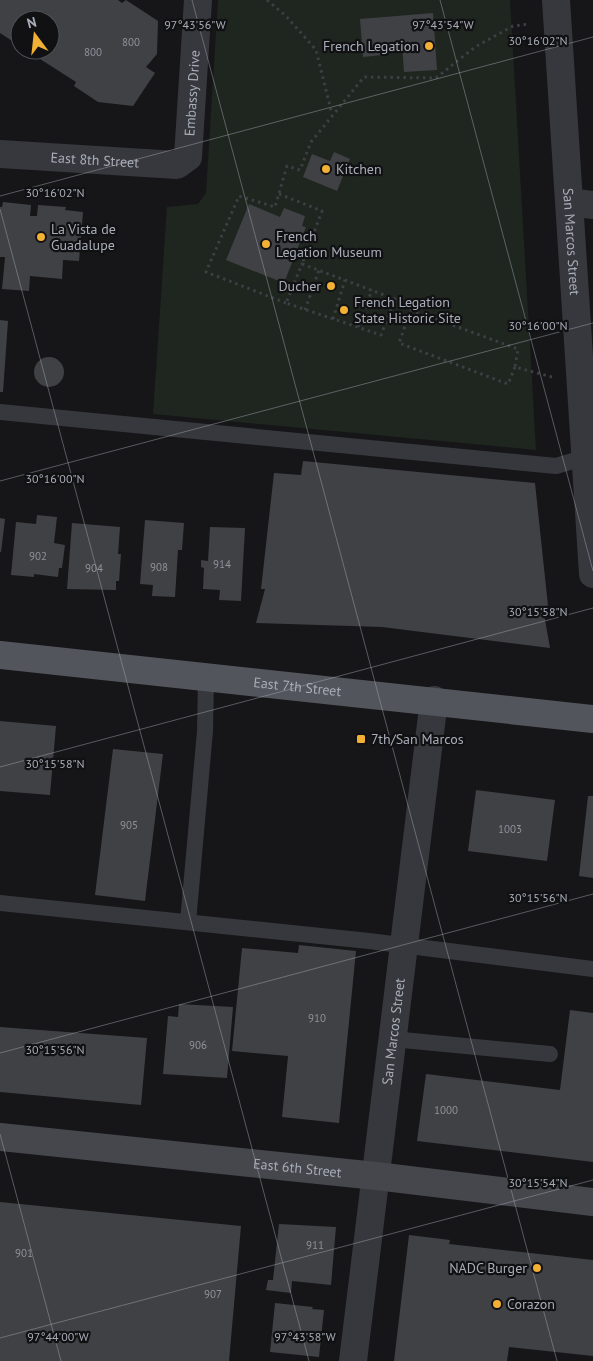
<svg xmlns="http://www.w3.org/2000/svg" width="593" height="1361" font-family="'PT Sans',sans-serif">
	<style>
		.green { fill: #1e261f }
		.building { fill: #404145 }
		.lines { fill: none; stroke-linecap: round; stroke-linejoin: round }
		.path { stroke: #3d3f44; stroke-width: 3; stroke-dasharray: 2.5 4; stroke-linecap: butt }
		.lane { stroke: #37383d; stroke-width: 16 }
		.street { stroke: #37383d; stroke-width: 28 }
		.secondary { stroke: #45474d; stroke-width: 28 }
		.primary { stroke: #53555c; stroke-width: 28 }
		.ticks { fill: none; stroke: #a8adb8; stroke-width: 1; stroke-opacity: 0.45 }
		.poi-dot { fill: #f2b134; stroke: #111113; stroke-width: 2 }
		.labels { text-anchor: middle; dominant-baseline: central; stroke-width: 4.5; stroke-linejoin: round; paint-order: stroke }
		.number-label { font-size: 11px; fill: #8e929b }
		.poi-label { font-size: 14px; fill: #a8adb8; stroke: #111113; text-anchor: start }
		.street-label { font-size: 14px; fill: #a8adb8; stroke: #111113 }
		.ticks-label { font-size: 12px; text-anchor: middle; fill: #a8adb8; stroke: #111113; stroke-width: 4.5; stroke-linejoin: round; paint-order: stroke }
	</style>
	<rect width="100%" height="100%" fill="#161618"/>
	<polygon class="green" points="218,0 510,0 536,450 153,414 167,207 198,204 206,193"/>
	<g class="building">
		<polygon points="0,0 118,0 122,3 126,0 158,21 157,54 146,67 155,73 133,106 98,102 74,86 76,82 26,50 50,50 50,20 20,20 20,46 0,33"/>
		<polygon points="433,13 437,70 404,72 402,43 382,45 382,55 363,57 360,19"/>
		<polygon points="334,152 350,159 337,191 303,177 312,154 330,161"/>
		<polygon points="3,202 31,205 30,216 37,216 38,205 66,207 65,210 83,212 79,261 63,260 62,279 30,276 29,291 2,289 5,257 0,257 0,207 2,207"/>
		<polygon points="249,204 280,217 284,208 305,216 302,226 306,227 284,283 226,260"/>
		<polygon points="0,320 8,321 3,392 0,392"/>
		<circle cx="49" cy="372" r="15"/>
		<polygon points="303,461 535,483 549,615 544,614 550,648 382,627 256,623 265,589 261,589 274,473 301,475"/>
		<polygon points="37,515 57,517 54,543 65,545 62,568 59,568 58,577 34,574 34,577 11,575 16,522 36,524"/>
		<polygon points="0,518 5,519 1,552 0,552"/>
		<polygon points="145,520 184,523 182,550 178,550 175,597 152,596 153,585 140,584"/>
		<polygon points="72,523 120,527 118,554 121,554 119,581 116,581 116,590 67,589"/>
		<polygon points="210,527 245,528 241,601 219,600 220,590 203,589 204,568 201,567 201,560 208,561"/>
		<polygon points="0,721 56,726 50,795 0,791"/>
		<polygon points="113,749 163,754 145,901 95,895"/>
		<polygon points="476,790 555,800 547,861 468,851"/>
		<polygon points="588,796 593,796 593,878 579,876"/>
		<polygon points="299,945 356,951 339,1123 282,1117 288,1056 232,1051 242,948 298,953"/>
		<polygon points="179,1004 233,1007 227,1078 163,1074 168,1016 178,1017"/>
		<polygon points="570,1010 593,1013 593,1162 417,1141 426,1074 560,1090"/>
		<polygon points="0,1027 147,1038 141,1105 0,1092"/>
		<polygon points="0,1202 241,1226 229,1361 0,1361"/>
		<polygon points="279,1224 336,1227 331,1285 292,1281 291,1293 266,1290 268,1280 273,1280"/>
		<polygon points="409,1235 450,1240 449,1244 593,1260 593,1356 509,1347 507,1361 394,1361"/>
		<polygon points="275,1303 313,1307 312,1309 324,1310 319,1357 270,1352"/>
	</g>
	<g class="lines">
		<g class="path">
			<polyline points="267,0 286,16 316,50 332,114"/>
			<polyline points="279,194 322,211 302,264"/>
			<polygon points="302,264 395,299 381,335 286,303"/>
			<polyline points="286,303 206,272 239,196 275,207 287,166 300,170 311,142 364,77 436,78 475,47 513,26 529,24"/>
			<polyline points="305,310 319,270"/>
			<polyline points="388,318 406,325"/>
			<polyline points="333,319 345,280"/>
			<polyline points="358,327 372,290"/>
			<polyline points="515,367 508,384 399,343 411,310 518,349 515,367 552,377"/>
		</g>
		<g class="lane">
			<polyline points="0,412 556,466 586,457 593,458"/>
			<polyline points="0,903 369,941 593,969"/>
			<polyline points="188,922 205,731 206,678"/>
			<polyline points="392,1039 550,1054"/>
		</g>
		<g class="street">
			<path id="s1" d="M 556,0 L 593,574"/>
			<path id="s2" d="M 0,154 L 177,165 L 188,157 L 198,0"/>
			<polyline points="570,202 593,205"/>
			<path id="s3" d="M 353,1361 L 434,700"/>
		</g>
		<path class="secondary" id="s4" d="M 0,1137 L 376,1176 L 593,1202"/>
		<path class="primary" id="s5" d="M 0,655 C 198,677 396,696 593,719"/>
	</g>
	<path class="ticks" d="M 192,0 L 557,1361M 440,0 L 593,571M 0,196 L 593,37M 0,209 L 309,1361M 0,481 L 593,323M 0,767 L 593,608M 0,1053 L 593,894M 0,1134 L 61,1361M 0,1338 L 593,1180"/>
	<g class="poi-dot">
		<circle cx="429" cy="46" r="5"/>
		<circle cx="326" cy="169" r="5"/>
		<circle cx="41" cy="237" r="5"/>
		<circle cx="266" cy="244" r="5"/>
		<circle cx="331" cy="286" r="5"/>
		<circle cx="344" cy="310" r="5"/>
		<rect x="356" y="734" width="10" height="10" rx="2.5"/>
		<circle cx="537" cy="1268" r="5"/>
		<circle cx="497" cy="1304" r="5"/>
	</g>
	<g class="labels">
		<g class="number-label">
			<text x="131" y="42">800</text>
			<text x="93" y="52">800</text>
			<text x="38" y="556">902</text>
			<text x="222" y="564">914</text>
			<text x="159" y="567">908</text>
			<text x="94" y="568">904</text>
			<text x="129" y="825">905</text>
			<text x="510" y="829">1003</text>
			<text x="317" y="1018">910</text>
			<text x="198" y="1045">906</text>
			<text x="446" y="1110">1000</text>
			<text x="315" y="1245">911</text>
			<text x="24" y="1253">901</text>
			<text x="213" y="1294">907</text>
		</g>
		<g class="poi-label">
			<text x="419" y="46" text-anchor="end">French Legation</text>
			<text x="336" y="169">Kitchen</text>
			<text x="51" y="229">La Vista de<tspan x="51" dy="16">Guadalupe</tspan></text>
			<text x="276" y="236">French<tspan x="276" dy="16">Legation Museum</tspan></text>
			<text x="321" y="286" text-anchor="end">Ducher</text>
			<text x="354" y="302">French Legation<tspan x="354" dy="16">State Historic Site</tspan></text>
			<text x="371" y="739">7th/San Marcos</text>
			<text x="527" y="1268" text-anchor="end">NADC Burger</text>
			<text x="507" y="1304">Corazon</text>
		</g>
		<g class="street-label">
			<text stroke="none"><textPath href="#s2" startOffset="255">Embassy Drive</textPath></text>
			<text stroke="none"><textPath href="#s2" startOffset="95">East 8th Street</textPath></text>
			<text stroke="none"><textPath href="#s1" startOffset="242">San Marcos Street</textPath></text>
			<text stroke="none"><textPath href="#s5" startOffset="299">East 7th Street</textPath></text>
			<text stroke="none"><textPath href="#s3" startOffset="332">San Marcos Street</textPath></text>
			<text stroke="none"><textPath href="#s4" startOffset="299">East 6th Street</textPath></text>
		</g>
	</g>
	<g class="ticks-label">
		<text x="195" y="29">97°43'56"W</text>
		<text x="443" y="29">97°43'54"W</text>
		<text x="538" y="45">30°16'02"N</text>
		<text x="55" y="197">30°16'02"N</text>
		<text x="538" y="330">30°16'00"N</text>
		<text x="55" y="483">30°16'00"N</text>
		<text x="538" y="616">30°15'58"N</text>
		<text x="55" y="768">30°15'58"N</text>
		<text x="538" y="902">30°15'56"N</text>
		<text x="55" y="1054">30°15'56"N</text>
		<text x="538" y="1187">30°15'54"N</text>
		<text x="58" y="1341">97°44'00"W</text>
		<text x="305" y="1341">97°43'58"W</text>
	</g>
	<g transform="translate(35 35) rotate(345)"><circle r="24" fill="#111113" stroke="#4d4f55"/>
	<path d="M0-4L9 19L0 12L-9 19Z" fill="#f2b134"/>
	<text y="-8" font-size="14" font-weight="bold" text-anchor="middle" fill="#a8adb8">N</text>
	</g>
</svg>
